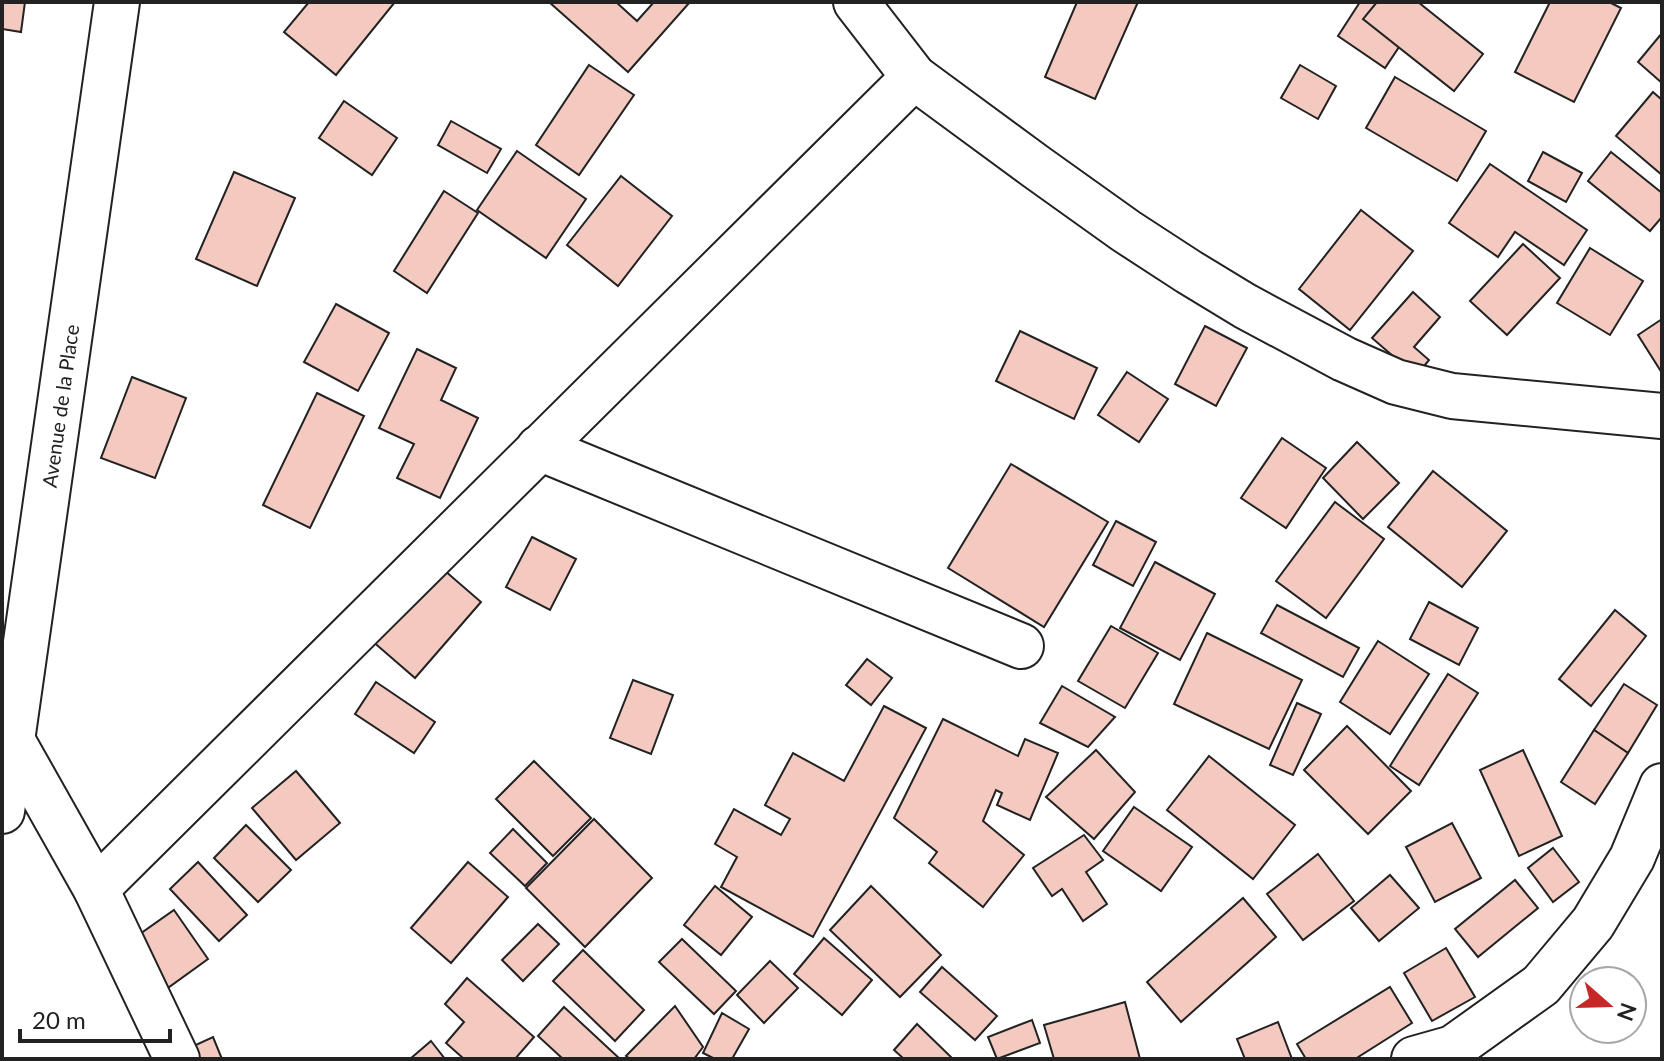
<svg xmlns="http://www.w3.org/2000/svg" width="1664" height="1061" font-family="Lato,sans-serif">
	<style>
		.building { fill: #f3c9c0; stroke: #222; stroke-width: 2 }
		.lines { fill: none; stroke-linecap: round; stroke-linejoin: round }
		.street-casing { stroke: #222; stroke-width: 48 }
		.secondary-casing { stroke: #222; stroke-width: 48 }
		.street { stroke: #fff; stroke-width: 44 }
		.secondary { stroke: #fff; stroke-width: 44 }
		.labels { text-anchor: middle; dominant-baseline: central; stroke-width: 6; stroke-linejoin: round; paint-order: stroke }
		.street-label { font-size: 20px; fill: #222; stroke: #fff }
	</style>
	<rect width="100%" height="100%" fill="#fff"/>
	<g class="building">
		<polygon points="2,2 25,2 21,32 2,29"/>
		<polygon points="309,2 395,2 336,75 284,32"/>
		<polygon points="549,2 616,2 637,21 654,2 690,2 628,72"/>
		<polygon points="1077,2 1138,2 1095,99 1045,77"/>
		<polygon points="1360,2 1411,2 1423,11 1385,68 1338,36"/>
		<polygon points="1377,2 1418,2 1483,54 1454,91 1363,19"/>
		<polygon points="1550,2 1609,2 1621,8 1574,102 1515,72"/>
		<polygon points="1662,33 1662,83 1638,62"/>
		<polygon points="589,65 634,95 579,175 536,145"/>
		<polygon points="1300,65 1336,86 1318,119 1281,98"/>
		<polygon points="1395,77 1486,131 1457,181 1366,128"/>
		<polygon points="1653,92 1662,100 1662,175 1616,136"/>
		<polygon points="344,101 397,138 372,175 319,138"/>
		<polygon points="451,121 501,149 487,173 438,145"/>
		<polygon points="517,151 586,199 546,258 477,210"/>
		<polygon points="1543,152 1582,173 1566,202 1528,181"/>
		<polygon points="1611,152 1662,193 1662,217 1650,231 1588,181"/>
		<polygon points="1490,164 1587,230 1564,265 1515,232 1498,257 1449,223"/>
		<polygon points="234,172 295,198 257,286 196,259"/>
		<polygon points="621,176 672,216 618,286 567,245"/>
		<polygon points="444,191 478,213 427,293 394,271"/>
		<polygon points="1361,210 1413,251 1350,330 1299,289"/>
		<polygon points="1523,244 1560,278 1507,335 1470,301"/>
		<polygon points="1590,248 1643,281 1610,335 1557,303"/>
		<polygon points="1413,292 1440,317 1414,347 1429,360 1416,376 1372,338"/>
		<polygon points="336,304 389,333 358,391 304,362"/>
		<polygon points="1662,319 1662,373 1638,335"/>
		<polygon points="1205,326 1247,348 1216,406 1175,384"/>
		<polygon points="1020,331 1097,368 1074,419 996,381"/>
		<polygon points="417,349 456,368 441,400 478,418 440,498 397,478 414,444 379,428"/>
		<polygon points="1127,372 1168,399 1139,442 1098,415"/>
		<polygon points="132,377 186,398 155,478 101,458"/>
		<polygon points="317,393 364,416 310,528 263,505"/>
		<polygon points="1282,438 1326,468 1286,528 1241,498"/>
		<polygon points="1357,442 1399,483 1363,519 1323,478"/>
		<polygon points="1011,464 1108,522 1044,627 948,568"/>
		<polygon points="1433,471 1507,531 1462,587 1388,527"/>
		<polygon points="1335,502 1384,539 1326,618 1276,581"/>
		<polygon points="1116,521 1156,542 1133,586 1093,565"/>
		<polygon points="532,537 576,559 550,610 506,587"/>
		<polygon points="1155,562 1215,594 1180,660 1120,628"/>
		<polygon points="437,564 481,602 415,678 371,640"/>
		<polygon points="1429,602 1478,628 1459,665 1410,639"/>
		<polygon points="1277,605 1359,648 1343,677 1261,633"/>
		<polygon points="1615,610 1646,636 1591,706 1559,679"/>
		<polygon points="1111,626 1158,653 1125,708 1078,681"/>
		<polygon points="1207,633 1302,680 1269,749 1174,704"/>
		<polygon points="1378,641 1429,674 1390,734 1340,702"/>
		<polygon points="867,659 892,678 871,705 846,685"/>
		<polygon points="1448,674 1478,693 1419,785 1390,766"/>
		<polygon points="633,680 673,695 651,754 610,738"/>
		<polygon points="376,682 435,722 414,753 355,714"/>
		<polygon points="1624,684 1657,705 1628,753 1594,730"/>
		<polygon points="1062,686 1115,717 1088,747 1040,723"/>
		<polygon points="1297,703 1321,714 1293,775 1270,765"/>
		<polygon points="884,706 926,728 813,937 721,887 737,857 715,844 734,809 781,835 790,819 765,805 793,753 844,781"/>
		<polygon points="943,719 1018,756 1025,739 1058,753 1030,820 997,805 1002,793 996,790 983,821 1024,855 983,907 929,863 937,852 894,818"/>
		<polygon points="1347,726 1411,791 1368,834 1304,770"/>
		<polygon points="1594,730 1628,753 1595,804 1561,782"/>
		<polygon points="1096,750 1135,792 1094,839 1046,797"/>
		<polygon points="1523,750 1562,836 1519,856 1480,770"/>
		<polygon points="1209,756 1295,825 1253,879 1167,810"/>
		<polygon points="534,761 591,818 553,856 496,799"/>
		<polygon points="296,771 340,823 296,860 252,808"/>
		<polygon points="1134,807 1192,847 1161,891 1103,851"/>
		<polygon points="594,819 652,878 585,947 526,888"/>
		<polygon points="1452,823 1481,878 1435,902 1406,847"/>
		<polygon points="246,825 291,870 258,902 214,858"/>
		<polygon points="513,829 547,863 525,886 490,853"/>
		<polygon points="1084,835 1103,860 1086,872 1107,904 1083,921 1062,889 1052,896 1033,868"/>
		<polygon points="1553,848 1579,882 1553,902 1528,868"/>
		<polygon points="1318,854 1354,901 1303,940 1267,894"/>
		<polygon points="198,862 247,915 219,941 170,889"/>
		<polygon points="468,862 508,897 451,963 411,928"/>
		<polygon points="1390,875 1419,908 1379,941 1351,908"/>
		<polygon points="1515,880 1538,908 1478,957 1455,929"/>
		<polygon points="715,886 752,917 721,955 684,925"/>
		<polygon points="871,886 941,955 900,997 830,930"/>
		<polygon points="1243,898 1276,937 1181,1022 1147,982"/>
		<polygon points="174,910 208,959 165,990 130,941"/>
		<polygon points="538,924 559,944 523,981 502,960"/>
		<polygon points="824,938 872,980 842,1015 794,974"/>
		<polygon points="682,939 736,991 714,1014 659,962"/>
		<polygon points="1446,948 1475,997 1432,1021 1404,973"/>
		<polygon points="583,950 644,1010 615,1041 553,981"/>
		<polygon points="770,961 798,988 764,1023 737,995"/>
		<polygon points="942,967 997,1016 975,1040 920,992"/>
		<polygon points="467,978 534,1037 515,1059 464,1059 446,1043 464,1022 445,1004"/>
		<polygon points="1390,987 1412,1023 1355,1059 1306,1059 1297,1044"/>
		<polygon points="1125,1002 1140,1059 1054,1059 1044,1025"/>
		<polygon points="675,1006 703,1047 694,1059 630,1059 626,1056"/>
		<polygon points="564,1007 620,1059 563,1059 538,1036"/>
		<polygon points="722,1013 749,1029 732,1059 715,1059 703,1053"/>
		<polygon points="1032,1020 1040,1043 997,1059 988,1037"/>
		<polygon points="1278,1022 1292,1059 1245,1059 1237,1039"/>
		<polygon points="917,1024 953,1059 904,1059 894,1050"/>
		<polygon points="213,1037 222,1059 192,1059 187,1049"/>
		<polygon points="431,1041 445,1059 410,1059"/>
	</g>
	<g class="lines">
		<defs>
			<g id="street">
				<polyline points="856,2 914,77 1035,166 1126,231 1189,272 1245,306 1344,359 1396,382 1452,396 1662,416"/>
				<polyline points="539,448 1021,646"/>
				<polyline points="2,739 12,740 96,889 177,1059"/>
				<polyline points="96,889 914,77"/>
				<polyline points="1414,1059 1453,1048 1541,985 1593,923 1632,858 1662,786"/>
			</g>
			<polyline id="secondary" points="2,811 117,2"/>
		</defs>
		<use href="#street" class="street-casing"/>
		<use href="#secondary" class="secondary-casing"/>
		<use href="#street" class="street"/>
		<use href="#secondary" class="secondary"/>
	</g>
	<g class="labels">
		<g class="street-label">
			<text transform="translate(60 406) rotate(-82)">Avenue de la Place</text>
		</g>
	</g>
	<rect width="1664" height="1061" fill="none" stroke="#222222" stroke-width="8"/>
	<g transform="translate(1608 1005) rotate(110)"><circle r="38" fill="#ffffff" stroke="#a7a7a7" stroke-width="2"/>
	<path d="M0-6L14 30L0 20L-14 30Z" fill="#c62828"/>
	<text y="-12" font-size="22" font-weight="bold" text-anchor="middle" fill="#222222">N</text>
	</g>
	<path d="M20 1029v12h150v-12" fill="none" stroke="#222222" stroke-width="4"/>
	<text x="32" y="1029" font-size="24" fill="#222222" stroke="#ffffff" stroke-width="6" paint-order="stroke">20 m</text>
</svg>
